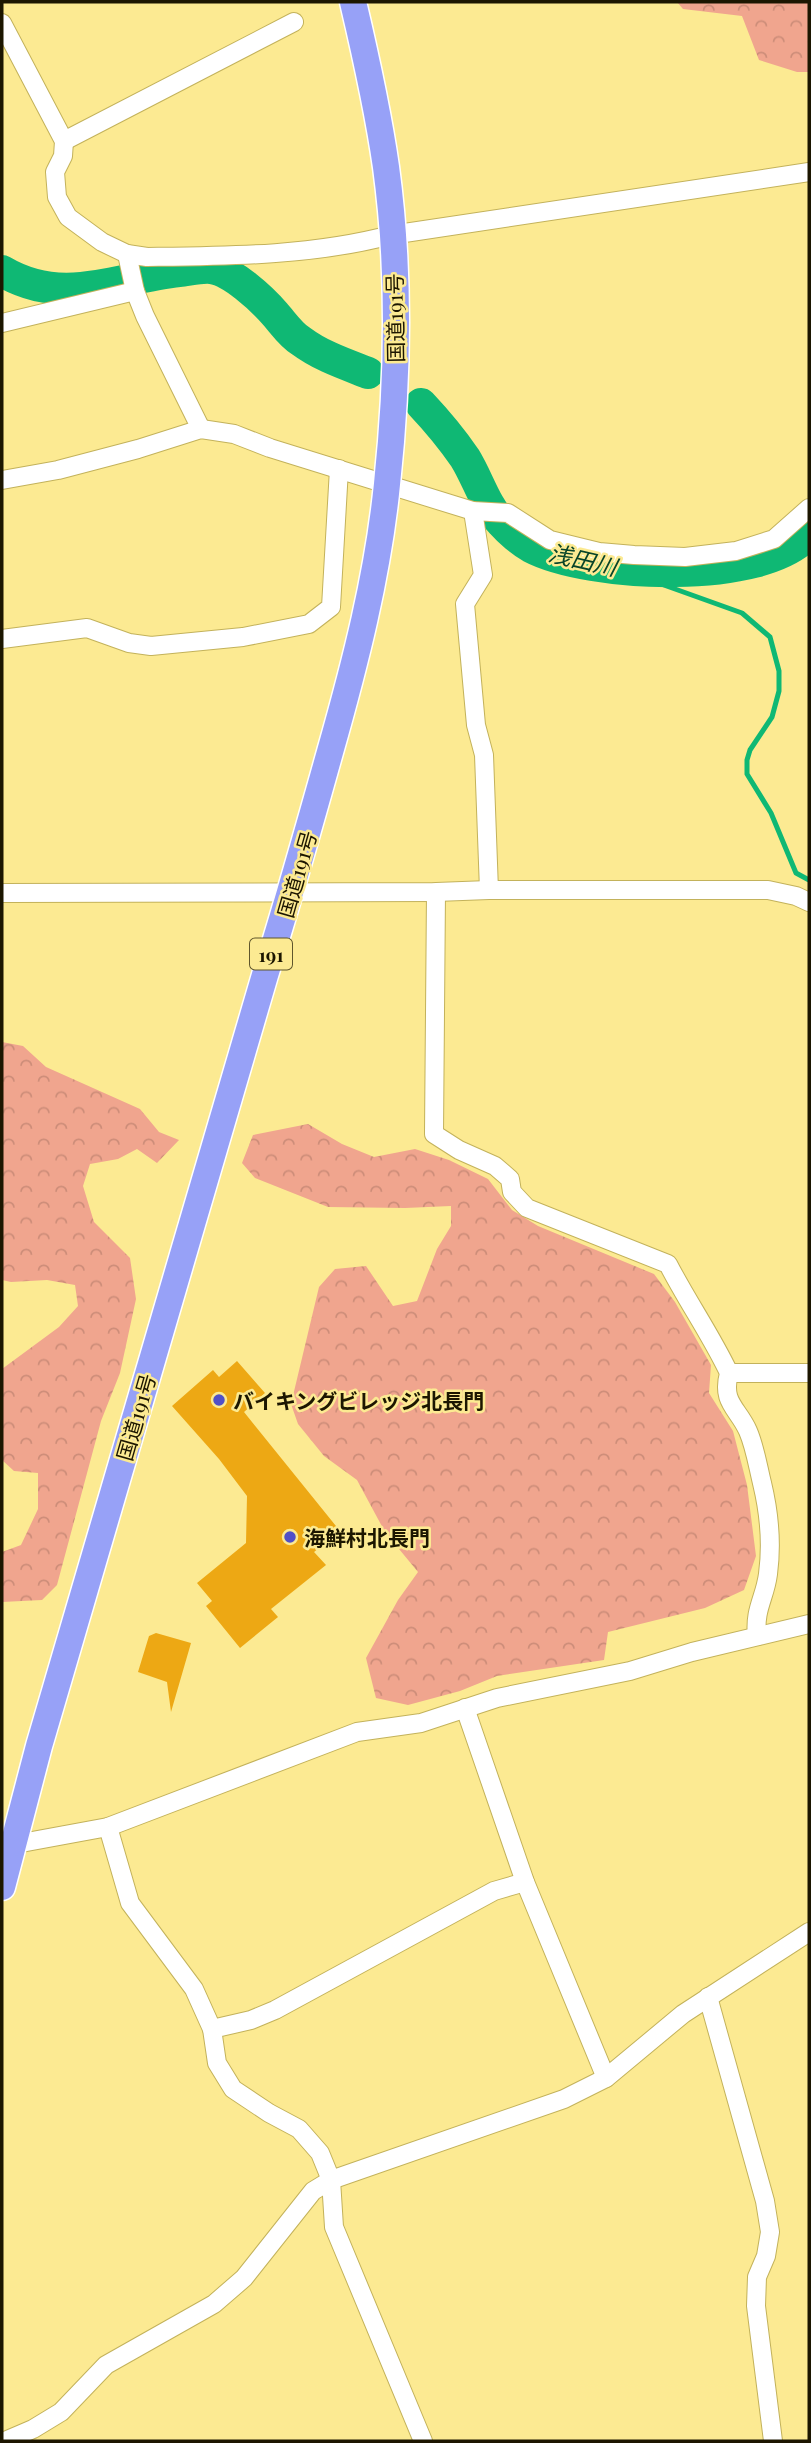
<svg xmlns="http://www.w3.org/2000/svg" width="811" height="2443" font-family="'Playfair Display','Noto Sans JP',serif">
	<style>
		.forest { fill: url(#forest-crowns) }
		.lines { fill: none; stroke-linecap: round; stroke-linejoin: round }
		.stream { stroke: #0fb874; stroke-width: 5 }
		.river { stroke: #0fb874; stroke-width: 32 }
		.building { fill: #eda814 }
		.minor-casing { stroke: #c3b25b; stroke-width: 20 }
		.highway-casing { stroke: #fff; stroke-width: 29 }
		.minor { stroke: #fff; stroke-width: 18 }
		.highway { stroke: #97a1f7; stroke-width: 26 }
		.poi-dot { fill: #5150c7; stroke: #fcea92; stroke-width: 2.5 }
		.labels { text-anchor: middle; dominant-baseline: central; stroke-width: 5; stroke-linejoin: round; paint-order: stroke }
		.shield { fill: #fcea92; stroke: #5f562c; stroke-width: 2 }
		.shield-label { font-size: 19px; font-weight: bold; fill: #1c1600 }
		.street-label { font-size: 21px; fill: #1c1600; stroke: #fcea92 }
		.poi-label { font-size: 21px; font-weight: bold; fill: #1c1600; stroke: #fcea92; text-anchor: start }
		.water-label { font-size: 23px; font-style: italic; fill: #084429; stroke: #fcea92 }
	</style>
	<defs>
		<pattern id="forest-crowns" width="20" height="18" patternUnits="userSpaceOnUse" patternTransform="scale(1.75)"><rect width="20" height="18" fill="#f0a58e"/><path d="M2 6a3 3 0 1 1 6 0M12 15a3 3 0 1 1 6 0" fill="none" stroke="#cd8d79"/></pattern>
	</defs>
	<rect width="100%" height="100%" fill="#fcea92"/>
	<g class="forest">
		<polygon points="677,2 809,2 809,72 797,72 759,60 742,16 683,9"/>
		<polygon points="2,1042 23,1046 46,1067 140,1109 159,1132 179,1140 157,1163 137,1149 118,1159 90,1164 83,1186 94,1222 130,1258 136,1299 120,1373 101,1421 57,1585 42,1600 2,1602 2,1552 21,1545 38,1509 38,1473 14,1471 2,1460 2,1369 59,1327 78,1306 75,1285 47,1280 11,1282 2,1280"/>
		<polygon points="308,1124 342,1144 374,1157 415,1149 449,1160 488,1179 512,1210 538,1226 654,1274 675,1302 711,1365 709,1393 733,1431 747,1485 756,1556 744,1590 705,1608 608,1632 604,1660 497,1676 460,1691 408,1705 376,1698 366,1658 398,1600 418,1572 385,1532 357,1480 324,1456 298,1424 291,1404 319,1287 335,1269 366,1266 393,1306 417,1301 437,1249 451,1226 451,1206 405,1208 328,1207 255,1178 242,1163 253,1135"/>
	</g>
	<g class="lines">
		<polyline class="stream" points="622,570 742,613 770,637 779,671 779,691 772,717 750,750 747,760 747,774 771,813 796,873 809,880"/>
		<g class="river">
			<path d="M 2,271 C 63,307 115,278 179,271 C 189,270 201,267 211,268 C 231,270 262,299 275,314 C 283,323 291,335 301,341 C 321,356 345,364 368,373"/>
			<path d="M 421,404 C 437,421 452,439 465,458 C 478,479 485,505 502,523 C 509,531 522,542 531,547 C 588,577 765,586 809,533"/>
		</g>
	</g>
	<g class="building">
		<polygon points="237,1361 265,1393 244,1412 340,1531 314,1552 326,1565 271,1609 278,1617 240,1648 206,1606 212,1601 197,1583 246,1543 247,1496 219,1459 172,1406 213,1370 219,1377"/>
		<polygon points="156,1633 191,1643 171,1712 167,1682 138,1672 149,1636"/>
	</g>
	<g class="lines">
		<defs>
			<g id="minor">
				<path d="M 2,23 L 64,141 L 63,156 L 55,172 L 57,197 L 68,217 L 102,242 L 127,254 L 147,257 C 229,256 311,256 391,235 L 809,172"/>
				<polyline points="64,141 294,22"/>
				<polyline points="127,254 135,291 145,316 201,429"/>
				<polyline points="2,323 135,291"/>
				<polyline points="2,480 58,470 138,449 201,429 234,434 270,448 473,511 508,513 550,540 599,552 634,555 685,557 736,551 774,539 809,508"/>
				<polyline points="473,511 483,575 465,604 476,725 484,755 489,890"/>
				<polyline points="2,639 87,628 129,643 151,646 243,637 309,624 331,607 339,469"/>
				<path d="M 436,892 L 434,1134 L 459,1150 L 495,1166 L 510,1179 L 512,1192 L 527,1208 L 668,1264 C 687,1301 711,1335 729,1373 C 721,1403 738,1408 748,1431 C 755,1447 758,1467 762,1483 C 769,1512 772,1544 768,1574 C 765,1598 754,1609 757,1636"/>
				<polyline points="2,893 436,892 489,890 768,890 796,896 809,902"/>
				<polyline points="729,1373 809,1373"/>
				<polyline points="465,1708 525,1882 606,2078"/>
				<polyline points="108,1827 130,1903 194,1989 212,2029 217,2063 233,2089 269,2113 299,2129 320,2153 331,2180 334,2227 423,2441"/>
				<polyline points="5,1846 108,1827 357,1732 421,1723 497,1698 630,1671 692,1652 809,1624"/>
				<polyline points="708,1997 765,2201 770,2232 766,2256 757,2277 756,2306 773,2441"/>
				<polyline points="212,2029 251,2020 275,2010 494,1891 525,1882"/>
				<polyline points="5,2441 33,2429 61,2412 106,2365 214,2304 244,2278 313,2191 331,2180 564,2099 606,2078 683,2014 809,1932"/>
			</g>
			<path id="highway" d="M 2,1887 L 39,1746 L 265,975 C 288,902 309,827 330,752 C 355,664 378,575 387,484 C 398,381 400,270 386,167 C 378,111 366,57 353,2"/>
		</defs>
		<use href="#minor" class="minor-casing"/>
		<use href="#highway" class="highway-casing"/>
		<use href="#minor" class="minor"/>
		<use href="#highway" class="highway"/>
	</g>
	<g class="poi-dot">
		<circle cx="219" cy="1400" r="7"/>
		<circle cx="290" cy="1537" r="7"/>
	</g>
	<g class="labels">
		<rect class="shield" x="250" y="938.5" width="42" height="31" rx="5"/>
		<g class="shield-label">
			<text x="271" y="954">191</text>
		</g>
		<g class="street-label">
			<text transform="translate(394 318) rotate(-91)">国道191号</text>
			<text transform="translate(296 874) rotate(-74)">国道191号</text>
			<text transform="translate(135 1417) rotate(-74)">国道191号</text>
		</g>
		<g class="poi-label">
			<text x="233" y="1400">バイキングビレッジ北長門</text>
			<text x="304" y="1537">海鮮村北長門</text>
		</g>
		<g class="water-label">
			<text transform="translate(583 559) rotate(13)">浅田川</text>
		</g>
	</g>
	<rect width="811" height="2443" fill="none" stroke="#1c1600" stroke-width="7"/>
</svg>
